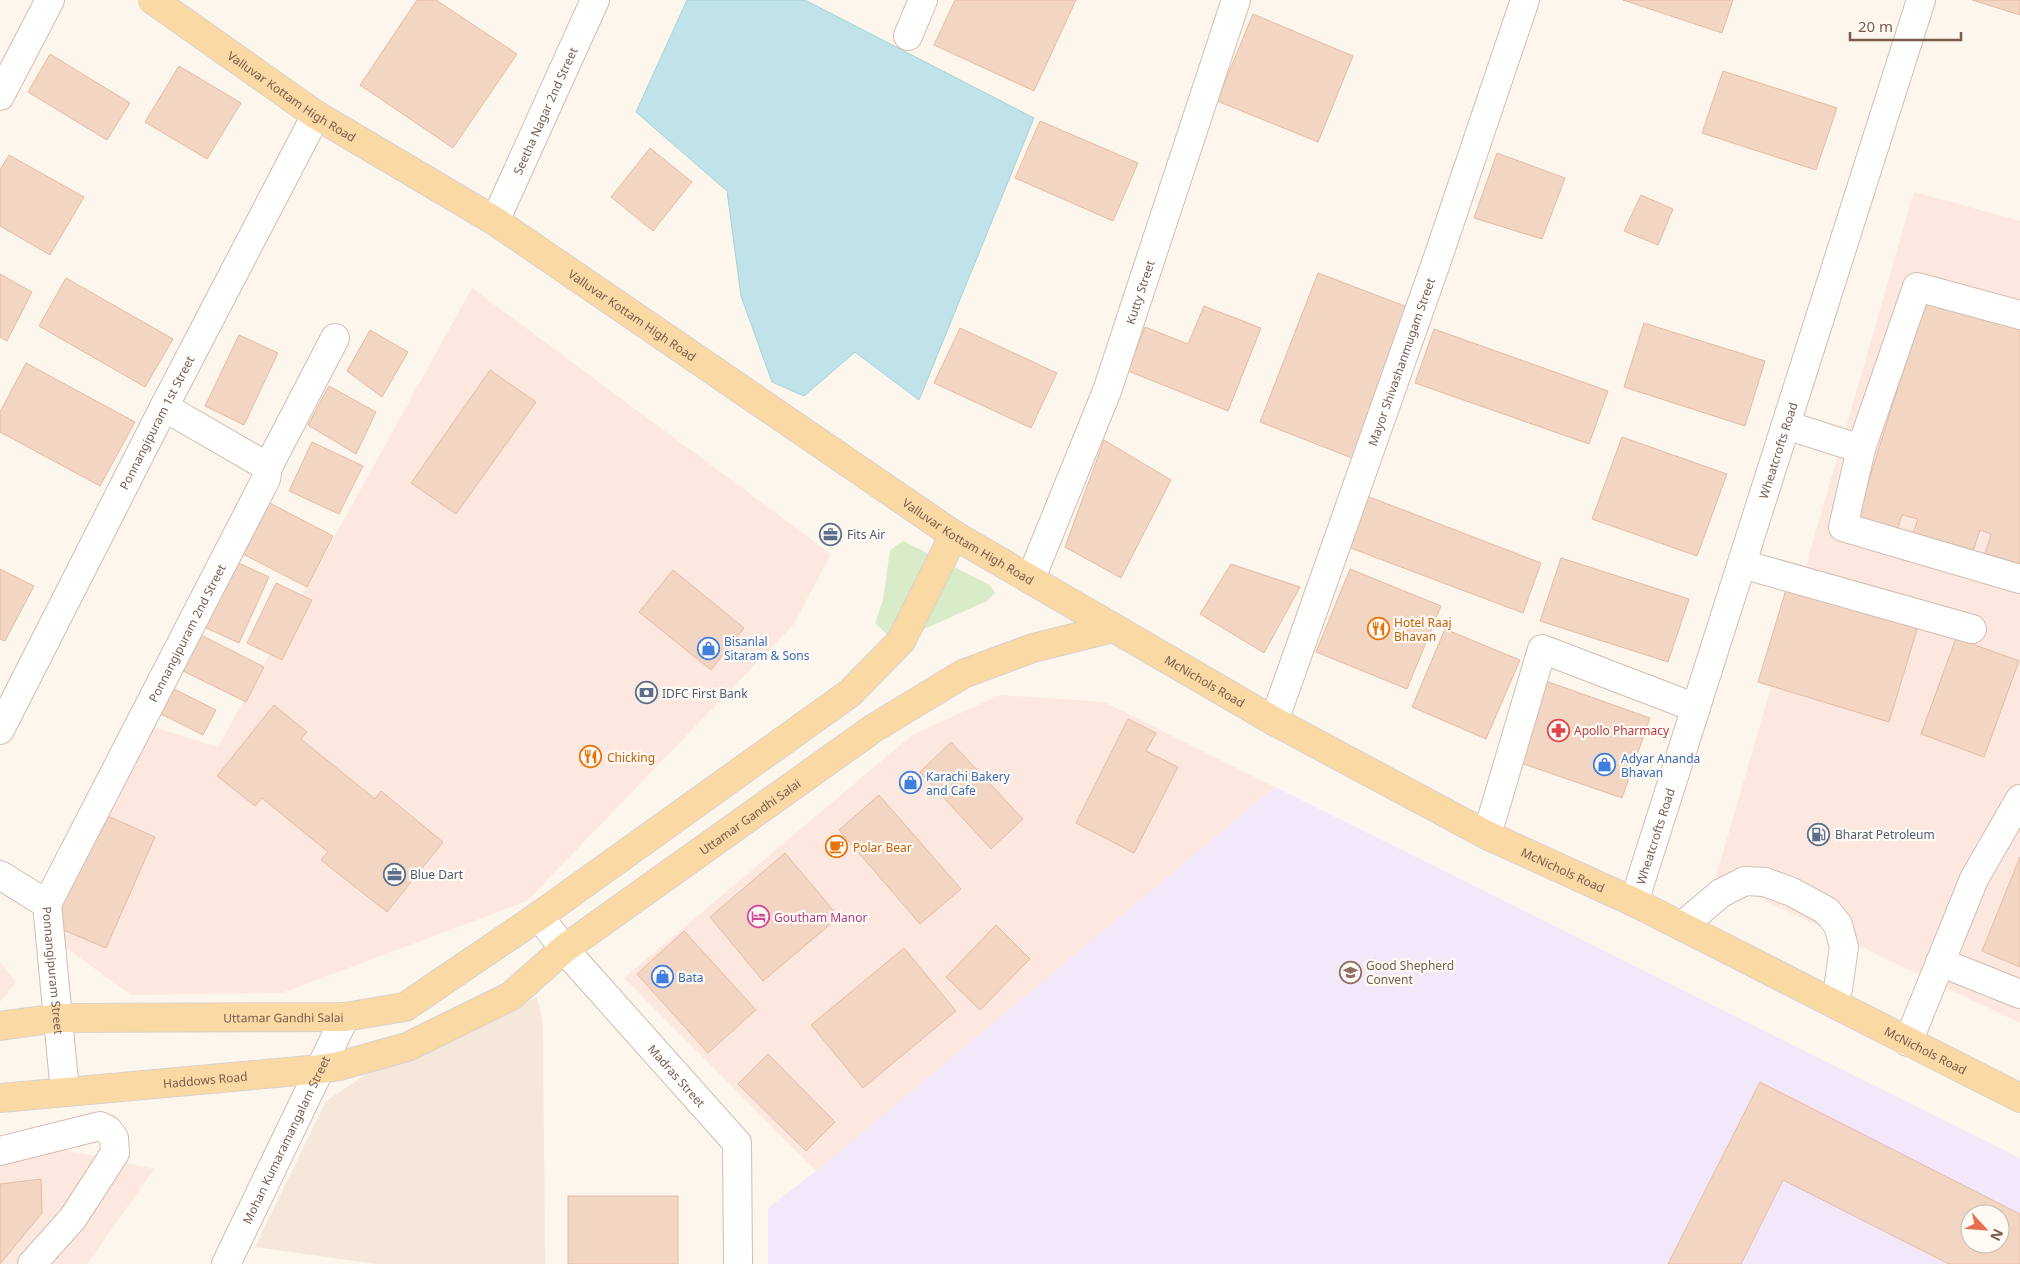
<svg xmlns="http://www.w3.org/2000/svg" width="2020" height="1264" font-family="'Noto Sans',sans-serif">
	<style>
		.residential { fill: #f5e8da }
		.commercial { fill: #fde8e0 }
		.education { fill: #f3e8fa; fill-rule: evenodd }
		.green { fill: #d8ecc9 }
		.water { fill: #bfe3e8; stroke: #a5d3da }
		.building { fill: #f3d5c3; stroke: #e6bba3; fill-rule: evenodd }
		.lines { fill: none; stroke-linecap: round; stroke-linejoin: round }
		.minor-casing { stroke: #d1beb0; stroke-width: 30 }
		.major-casing { stroke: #dad1cd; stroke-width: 30 }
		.minor { stroke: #fff; stroke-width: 28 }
		.major { stroke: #fbd9a5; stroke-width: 28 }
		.labels { text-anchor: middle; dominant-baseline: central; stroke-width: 4.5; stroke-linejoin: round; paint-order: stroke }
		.street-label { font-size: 12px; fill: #7a5c4d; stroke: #fffaf3 }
		.service-label { font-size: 12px; fill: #4e5e75; stroke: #fffaf3; text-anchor: start }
		.food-label { font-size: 12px; fill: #c56008; stroke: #fffaf3; text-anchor: start }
		.shop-label { font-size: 12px; fill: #366cbe; stroke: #fffaf3; text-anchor: start }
		.health-label { font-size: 12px; fill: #be3a42; stroke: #fffaf3; text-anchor: start }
		.hotel-label { font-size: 12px; fill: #b23c85; stroke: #fffaf3; text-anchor: start }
		.education-label { font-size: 12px; fill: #785e54; stroke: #fffaf3; text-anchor: start }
	</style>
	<rect width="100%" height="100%" fill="#fdf6ec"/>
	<polygon class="residential" points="537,997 543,1023 545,1264 376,1264 255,1247 326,1101 380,1065 454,1040"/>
	<g class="commercial">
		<polygon points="1914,192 2020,221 2020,1023 1716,877"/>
		<polygon points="472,288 831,554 794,624 527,901 282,993 131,995 44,932 137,722 218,747"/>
		<polygon points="1000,695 1104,702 1275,787 816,1171 624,978 912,735"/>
		<polygon points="0,962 16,982 0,1002"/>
		<polygon points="0,1136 154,1169 87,1264 0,1264"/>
	</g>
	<path class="education" d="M 1275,787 L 2020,1158 L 2020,1264 L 768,1264 L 768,1208 L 816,1171 ZM 1970,1214 L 2000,1214 L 2000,1244 L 1970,1244 Z"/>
	<polygon class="green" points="903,541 990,585 995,593 987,601 895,642 875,623 883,600 890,550"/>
	<polygon class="water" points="687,0 805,0 1034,118 919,400 855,352 804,396 772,382 741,296 727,191 636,112"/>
	<g class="building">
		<polygon points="417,0 436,0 517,54 453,148 360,85"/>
		<polygon points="955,0 1076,0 1034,91 934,45"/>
		<polygon points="1623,0 1733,0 1722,33"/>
		<polygon points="1972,0 2020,0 2020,15"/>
		<polygon points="1253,14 1353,56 1318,142 1217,101"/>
		<polygon points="50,54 130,103 107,140 28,92"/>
		<polygon points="179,66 241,103 207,159 145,122"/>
		<polygon points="1723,71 1837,108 1816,170 1702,133"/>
		<polygon points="1040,121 1138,163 1113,221 1015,178"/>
		<polygon points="650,148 692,182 653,231 611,197"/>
		<polygon points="1497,153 1565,178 1542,239 1474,218"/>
		<polygon points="9,155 84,197 50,255 0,226 0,170"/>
		<polygon points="1641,195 1673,209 1658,245 1624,231"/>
		<polygon points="1318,273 1410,308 1352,458 1260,422"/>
		<polygon points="0,274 32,292 7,341 0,337"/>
		<polygon points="66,278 173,339 145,387 39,326"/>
		<polygon points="1927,294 2020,323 2020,573 1983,561 1991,534 1980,530 1971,557 1911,539 1918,519 1902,515 1896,534 1856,522"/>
		<polygon points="1204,306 1261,328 1228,411 1128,371 1145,327 1188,344"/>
		<polygon points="1644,323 1765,361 1745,426 1624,387"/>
		<polygon points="960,328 1057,373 1031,428 934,383"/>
		<polygon points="1434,329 1608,391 1589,444 1415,383"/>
		<polygon points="370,330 408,352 382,397 347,371"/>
		<polygon points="239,335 278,353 244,425 205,406"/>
		<polygon points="26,363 135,422 100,486 0,432 0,412"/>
		<polygon points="490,370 536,402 456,514 411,483"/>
		<polygon points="329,386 376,412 356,454 308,425"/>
		<polygon points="1622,437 1727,474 1697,556 1592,519"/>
		<polygon points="1104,440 1171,480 1121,578 1065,547"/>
		<polygon points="312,442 363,466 339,514 289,491"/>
		<polygon points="1367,496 1541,563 1523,613 1348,547"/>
		<polygon points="264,500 333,536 307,587 237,551"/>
		<polygon points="1561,558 1689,599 1668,662 1540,621"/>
		<polygon points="232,560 269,577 239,643 202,626"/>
		<polygon points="1231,564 1300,587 1264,653 1200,614"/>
		<polygon points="0,569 34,586 5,641 0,639"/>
		<polygon points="1350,569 1441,606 1407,689 1316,652"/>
		<polygon points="673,570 744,628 711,670 639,612"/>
		<polygon points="276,583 312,600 282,660 247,643"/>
		<polygon points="1788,583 1919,623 1889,722 1758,682"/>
		<polygon points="1445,629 1520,660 1486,739 1412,707"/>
		<polygon points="201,635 264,667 246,702 183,671"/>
		<polygon points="1956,638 2019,661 1984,757 1921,734"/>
		<polygon points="1543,680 1650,718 1622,798 1515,761"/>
		<polygon points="174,689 216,710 203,735 161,714"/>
		<polygon points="274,705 307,732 301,739 375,799 381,791 443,842 387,912 321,860 328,852 262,798 255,806 217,776"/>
		<polygon points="1128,719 1156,733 1146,751 1178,767 1134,853 1076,823"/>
		<polygon points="951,742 1023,819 991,849 920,772"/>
		<polygon points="879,795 961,889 920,924 839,830"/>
		<polygon points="99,812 155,837 106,948 49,924"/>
		<polygon points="785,853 839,917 763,981 710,917"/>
		<polygon points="2020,857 2020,967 1982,951"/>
		<polygon points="996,925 1030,959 980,1010 946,977"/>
		<polygon points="684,931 756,1010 708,1053 637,974"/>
		<polygon points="904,948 956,1011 863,1088 811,1025"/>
		<polygon points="768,1054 835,1122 806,1151 738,1084"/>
		<path d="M 1760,1082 L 2020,1214 L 2020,1264 L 1949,1264 L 1783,1180 L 1741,1264 L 1668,1264 ZM 1970,1214 L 2000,1214 L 2000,1244 L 1970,1244 Z"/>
		<polygon points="41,1179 42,1213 0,1264 0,1184"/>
		<rect x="568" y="1196" width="110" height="68"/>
	</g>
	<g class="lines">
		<defs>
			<g id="minor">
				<polyline points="908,36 923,0"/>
				<polyline points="0,96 50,0"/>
				<path id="s1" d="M 495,221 L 595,0"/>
				<polyline points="2020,315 1917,287 1861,449 1843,527 2020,579"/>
				<polyline points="1786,425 1861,449"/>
				<polyline points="268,467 335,338"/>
				<polyline points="1742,564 1972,629"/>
				<path id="s2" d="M 1031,578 L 1107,391 L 1236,0"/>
				<path id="s3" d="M 1274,721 L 1436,263 L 1525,0"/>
				<path id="s4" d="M 0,730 L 164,407 L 316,115"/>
				<polyline points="1487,835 1542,649 1696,708"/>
				<path id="s5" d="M 0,875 L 47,904 L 65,1092"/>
				<path id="s6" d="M 1634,902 L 1921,0"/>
				<path id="s7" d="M 47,904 L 266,479 L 268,467 L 164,407"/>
				<path id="s8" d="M 539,916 L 564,949 L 737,1143 L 738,1264"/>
				<polyline points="1682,926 1721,893 1745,881 1765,882 1792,892 1827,911 1838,925 1844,947 1838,989 1833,1003"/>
				<polyline points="1940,962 2020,994"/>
				<polyline points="1908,1042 1974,879 2020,799"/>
				<polyline points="0,1151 100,1126 108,1130 114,1138 115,1153 73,1218 32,1264"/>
				<path id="s9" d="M 226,1264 L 345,1017"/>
			</g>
			<g id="major">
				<path id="s10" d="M 153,0 L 316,115 L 495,221 L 954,535 L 1274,721 L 1487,835 L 1634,902 L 2020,1098"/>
				<path id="s11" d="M 0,1026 L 58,1018 L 345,1017 L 405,1007 L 539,916 L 850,693 L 901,641 L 954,535"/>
				<path id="s12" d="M 0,1098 L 321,1069 L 339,1066 L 407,1047 L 511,996 L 564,949 L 874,728 L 963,674 L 1033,648 L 1113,628"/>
			</g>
		</defs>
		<use href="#minor" class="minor-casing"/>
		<use href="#major" class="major-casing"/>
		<use href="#minor" class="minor"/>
		<use href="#major" class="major"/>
	</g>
	<defs>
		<symbol id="office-ring" viewBox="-11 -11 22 22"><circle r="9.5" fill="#fffaf3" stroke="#5c6f8a" stroke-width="1.5"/><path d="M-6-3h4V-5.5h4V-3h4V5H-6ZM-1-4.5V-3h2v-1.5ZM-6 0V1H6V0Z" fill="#5c6f8a"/></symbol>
		<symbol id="restaurant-ring" viewBox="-11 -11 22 22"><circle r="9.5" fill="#fffaf3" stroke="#e8710a" stroke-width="1.5"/><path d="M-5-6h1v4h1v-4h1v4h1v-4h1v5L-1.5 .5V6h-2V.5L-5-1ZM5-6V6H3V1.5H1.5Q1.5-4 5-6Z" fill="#e8710a"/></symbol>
		<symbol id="shop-ring" viewBox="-11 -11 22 22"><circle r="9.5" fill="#fffaf3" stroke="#3f7fe0" stroke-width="1.5"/><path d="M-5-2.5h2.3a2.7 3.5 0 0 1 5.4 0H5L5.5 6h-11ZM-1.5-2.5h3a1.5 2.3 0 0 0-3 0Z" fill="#3f7fe0"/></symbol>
		<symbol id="bank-ring" viewBox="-11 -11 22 22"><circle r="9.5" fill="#fffaf3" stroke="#5c6f8a" stroke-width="1.5"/><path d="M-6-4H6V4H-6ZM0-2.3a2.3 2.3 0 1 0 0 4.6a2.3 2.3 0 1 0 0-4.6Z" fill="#5c6f8a"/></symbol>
		<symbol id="pharmacy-ring" viewBox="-11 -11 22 22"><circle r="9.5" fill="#fffaf3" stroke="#e0444e" stroke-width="1.5"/><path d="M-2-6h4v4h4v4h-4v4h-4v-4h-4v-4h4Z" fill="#e0444e"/></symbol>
		<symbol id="fuel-ring" viewBox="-11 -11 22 22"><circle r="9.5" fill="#fffaf3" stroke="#5c6f8a" stroke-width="1.5"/><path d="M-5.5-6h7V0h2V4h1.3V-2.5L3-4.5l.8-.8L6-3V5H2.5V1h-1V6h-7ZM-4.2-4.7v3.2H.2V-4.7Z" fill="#5c6f8a"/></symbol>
		<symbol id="cafe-ring" viewBox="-11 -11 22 22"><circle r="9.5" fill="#fffaf3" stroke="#e8710a" stroke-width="1.5"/><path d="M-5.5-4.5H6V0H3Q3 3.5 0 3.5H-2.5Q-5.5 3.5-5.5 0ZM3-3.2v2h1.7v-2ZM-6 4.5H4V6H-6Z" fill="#e8710a"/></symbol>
		<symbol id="hotel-ring" viewBox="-11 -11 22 22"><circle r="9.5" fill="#fffaf3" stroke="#d1479c" stroke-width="1.5"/><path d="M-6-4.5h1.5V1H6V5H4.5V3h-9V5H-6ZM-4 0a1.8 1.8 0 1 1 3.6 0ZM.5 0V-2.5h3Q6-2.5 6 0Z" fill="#d1479c"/></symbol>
		<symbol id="school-ring" viewBox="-11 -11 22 22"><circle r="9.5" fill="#fffaf3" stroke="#8d6e63" stroke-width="1.5"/><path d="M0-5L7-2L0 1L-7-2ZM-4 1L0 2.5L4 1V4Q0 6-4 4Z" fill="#8d6e63"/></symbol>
	</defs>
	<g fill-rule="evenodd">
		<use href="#office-ring" x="818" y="522" width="25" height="25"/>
		<use href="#restaurant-ring" x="1366" y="616" width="25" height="25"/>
		<use href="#shop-ring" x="696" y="636" width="25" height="25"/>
		<use href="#bank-ring" x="634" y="680" width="25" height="25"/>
		<use href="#pharmacy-ring" x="1546" y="718" width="25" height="25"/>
		<use href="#restaurant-ring" x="578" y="744" width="25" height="25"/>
		<use href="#shop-ring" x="1592" y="752" width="25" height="25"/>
		<use href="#shop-ring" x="898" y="770" width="25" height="25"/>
		<use href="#fuel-ring" x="1806" y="822" width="25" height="25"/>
		<use href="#cafe-ring" x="824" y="834" width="25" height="25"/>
		<use href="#office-ring" x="382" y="862" width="25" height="25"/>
		<use href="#hotel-ring" x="746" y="904" width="25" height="25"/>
		<use href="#school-ring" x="1338" y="960" width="25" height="25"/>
		<use href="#shop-ring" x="650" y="964" width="25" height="25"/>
	</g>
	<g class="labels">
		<g class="street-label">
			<text stroke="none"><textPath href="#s10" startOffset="169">Valluvar Kottam High Road</textPath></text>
			<text stroke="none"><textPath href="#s1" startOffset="121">Seetha Nagar 2nd Street</textPath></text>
			<text stroke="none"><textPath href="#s2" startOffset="306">Kutty Street</textPath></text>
			<text stroke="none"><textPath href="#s10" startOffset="574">Valluvar Kottam High Road</textPath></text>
			<text stroke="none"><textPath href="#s3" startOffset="381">Mayor Shivashanmugam Street</textPath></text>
			<text stroke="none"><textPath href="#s4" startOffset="345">Ponnangipuram 1st Street</textPath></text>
			<text stroke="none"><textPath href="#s6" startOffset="474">Wheatcrofts Road</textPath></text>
			<text stroke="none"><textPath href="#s10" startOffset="979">Valluvar Kottam High Road</textPath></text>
			<text stroke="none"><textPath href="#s7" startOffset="305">Ponnangipuram 2nd Street</textPath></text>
			<text stroke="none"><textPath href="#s10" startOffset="1254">McNichols Road</textPath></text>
			<text stroke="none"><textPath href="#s12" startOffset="826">Uttamar Gandhi Salai</textPath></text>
			<text stroke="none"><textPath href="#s6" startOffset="69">Wheatcrofts Road</textPath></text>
			<text stroke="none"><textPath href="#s10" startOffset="1659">McNichols Road</textPath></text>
			<text stroke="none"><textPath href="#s5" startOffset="122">Ponnangipuram Street</textPath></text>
			<text stroke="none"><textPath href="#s11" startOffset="284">Uttamar Gandhi Salai</textPath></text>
			<text stroke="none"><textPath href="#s10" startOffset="2064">McNichols Road</textPath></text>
			<text stroke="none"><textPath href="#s8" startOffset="211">Madras Street</textPath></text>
			<text stroke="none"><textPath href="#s12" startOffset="206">Haddows Road</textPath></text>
			<text stroke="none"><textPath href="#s9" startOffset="138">Mohan Kumaramangalam Street</textPath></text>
		</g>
		<g class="service-label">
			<text x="847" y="534">Fits Air</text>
			<text x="662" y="693">IDFC First Bank</text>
			<text x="1835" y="834">Bharat Petroleum</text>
			<text x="410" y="874">Blue Dart</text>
		</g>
		<g class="food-label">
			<text x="1394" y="622">Hotel Raaj<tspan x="1394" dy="14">Bhavan</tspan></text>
			<text x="607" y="757">Chicking</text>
			<text x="853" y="847">Polar Bear</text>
		</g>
		<g class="shop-label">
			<text x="724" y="641">Bisanlal<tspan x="724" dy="14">Sitaram &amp; Sons</tspan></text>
			<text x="1621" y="758">Adyar Ananda<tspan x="1621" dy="14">Bhavan</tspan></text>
			<text x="926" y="776">Karachi Bakery<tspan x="926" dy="14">and Cafe</tspan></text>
			<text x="678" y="977">Bata</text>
		</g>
		<g class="health-label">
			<text x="1574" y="730">Apollo Pharmacy</text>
		</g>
		<g class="hotel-label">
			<text x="774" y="917">Goutham Manor</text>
		</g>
		<g class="education-label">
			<text x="1366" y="965">Good Shepherd<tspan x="1366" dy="14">Convent</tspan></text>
		</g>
	</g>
	<g transform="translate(1985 1229) rotate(116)"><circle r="24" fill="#fffaf3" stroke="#cabbb1"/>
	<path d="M0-4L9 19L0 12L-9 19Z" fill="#e76f51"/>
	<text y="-8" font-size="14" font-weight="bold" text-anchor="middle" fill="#7a5c4d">N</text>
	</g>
	<path d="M1850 32v8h111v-8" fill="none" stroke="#7a5c4d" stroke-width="2.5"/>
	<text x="1858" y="32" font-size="15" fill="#7a5c4d" stroke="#fffaf3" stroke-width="4" paint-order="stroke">20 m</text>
</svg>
